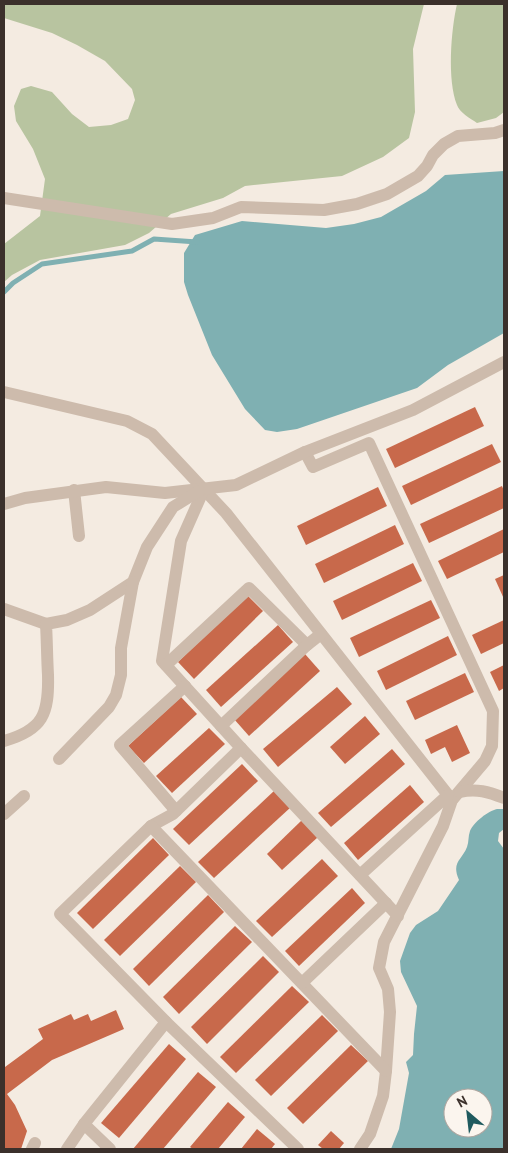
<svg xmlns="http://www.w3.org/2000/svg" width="508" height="1153" font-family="'PT Sans',sans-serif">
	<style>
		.green { fill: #b8c4a0 }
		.water { fill: #7fb0b2; fill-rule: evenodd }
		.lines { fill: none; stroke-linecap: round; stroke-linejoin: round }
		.stream { stroke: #7fb0b2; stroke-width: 5 }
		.building { fill: #c8694b }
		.minor { stroke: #cdbbac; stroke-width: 12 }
	</style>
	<rect width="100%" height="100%" fill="#f4ebe1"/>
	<g class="green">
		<polygon points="4,4 424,4 413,49 415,112 409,138 383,157 342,176 245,186 223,198 171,214 149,233 125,245 40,260 12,275 4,282 4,244 40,216 45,179 33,149 16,121 14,106 21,89 31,86 52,92 72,114 89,127 111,125 128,119 135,100 132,89 105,61 77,45 52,33 4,18"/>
		<path d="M 457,4 L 504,4 L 504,112 L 496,118 L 477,123 C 471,119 459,112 457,105 C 447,80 451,30 457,4 Z"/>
	</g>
	<g class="water">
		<polygon points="504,171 504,333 448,365 417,388 297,429 277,432 265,430 245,409 212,355 188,295 184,282 184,253 195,235 242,221 326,228 354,224 381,217 426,191 445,175"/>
		<path d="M 497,809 L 504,809 L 504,829 L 499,833 L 498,841 L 504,849 L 504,1149 L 391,1149 L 399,1129 L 409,1073 L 406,1062 L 413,1055 L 414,1034 L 417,1006 L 401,972 L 400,961 L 410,933 L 416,925 L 438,911 L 459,880 C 451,862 462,860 467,847 C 469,842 468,836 470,831 C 474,822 488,811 497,809 ZM 453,1098 L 483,1098 L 483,1128 L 453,1128 Z"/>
	</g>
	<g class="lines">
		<polyline class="stream" points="4,292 13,283 42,264 132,251 154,239 197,242"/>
	</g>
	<g class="building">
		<polygon points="475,407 484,426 395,468 386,449"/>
		<polygon points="492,444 501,462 411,505 402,486"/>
		<polygon points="502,486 504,491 504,508 429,543 420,524"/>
		<polygon points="378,487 387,506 306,545 297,526"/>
		<polygon points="395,525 404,544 324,583 315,564"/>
		<polygon points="504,529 504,552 447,579 438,561"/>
		<polygon points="413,563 422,581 342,620 333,601"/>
		<polygon points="504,575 504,599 495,579"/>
		<polygon points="247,595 263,611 194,679 178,662"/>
		<polygon points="431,600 440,618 359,657 350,638"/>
		<polygon points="504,620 504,643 481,654 472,635"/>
		<polygon points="278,625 293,642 221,707 206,690"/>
		<polygon points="448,636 457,655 386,690 377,671"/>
		<polygon points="305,654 320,671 249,736 234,719"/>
		<polygon points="504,665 504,688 499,691 490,672"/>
		<polygon points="465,673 474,692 415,720 406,701"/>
		<polygon points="337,687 352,704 278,767 263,749"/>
		<polygon points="181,697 197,714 144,763 128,746"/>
		<polygon points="365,716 380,734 345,764 330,747"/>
		<polygon points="457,725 470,753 452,762 445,747 431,754 425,740"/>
		<polygon points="209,728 225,744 172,793 156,776"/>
		<polygon points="392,749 405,764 331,827 318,813"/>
		<polygon points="242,764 258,781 189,845 173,829"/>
		<polygon points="410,785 424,802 358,860 344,843"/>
		<polygon points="275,790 291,807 214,878 198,862"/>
		<polygon points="302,820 318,837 282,870 267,854"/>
		<polygon points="153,838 169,855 93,929 77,913"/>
		<polygon points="322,859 338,876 272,937 256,921"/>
		<polygon points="180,866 196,882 120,956 104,940"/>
		<polygon points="352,888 365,903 299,966 285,951"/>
		<polygon points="208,895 224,912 149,986 133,969"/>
		<polygon points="235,926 252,942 179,1014 163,997"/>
		<polygon points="263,956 279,972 207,1044 191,1027"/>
		<polygon points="292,986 309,1002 236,1073 220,1057"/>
		<polygon points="116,1010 124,1029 52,1060 7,1094 15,1105 27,1131 21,1149 4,1149 4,1065 5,1067 43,1039 38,1029 71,1014 74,1020 88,1014 91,1021"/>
		<polygon points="322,1015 338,1031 271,1096 255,1080"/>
		<polygon points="169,1044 186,1059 119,1138 101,1123"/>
		<polygon points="351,1045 368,1061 303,1124 287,1108"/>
		<polygon points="198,1072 216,1087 163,1149 133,1149"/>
		<polygon points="228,1102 245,1117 218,1149 193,1149 190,1147"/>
		<polygon points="257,1129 275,1144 271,1149 241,1149"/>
		<polygon points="331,1131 344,1143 339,1149 323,1149 318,1145"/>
	</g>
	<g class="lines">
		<g class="minor">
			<polyline points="4,198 172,224 213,218 241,207 324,210 357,204 387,194 418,176 427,166 433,155 444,144 458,136 495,133 504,130"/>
			<polyline points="4,392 127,421 152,434 226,513 452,800"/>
			<polyline points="305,452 313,467 369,443 493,711 492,746 485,761 452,800 443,826 384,942 379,968 388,989 390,1012 386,1071 383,1096 370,1134 360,1149"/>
			<polyline points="204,489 181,541 162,661 241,748 398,916"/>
			<polyline points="74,490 79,536"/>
			<polyline points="4,504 25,498 106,487 165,493 236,485 305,452 413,410 504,362"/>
			<polyline points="4,609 46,624"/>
			<polyline points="166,665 249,588 307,645 321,634"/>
			<polyline points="221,726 307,645"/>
			<path d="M 4,741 C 43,730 49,714 48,675 C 47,658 47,641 46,624 L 67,620 L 90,610 L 133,582 L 147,547 L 173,507 L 199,491"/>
			<polyline points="241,748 173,814 151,826 60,914 166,1022 298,1149"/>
			<polyline points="59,759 109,707 116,695 121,675 121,648 133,582"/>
			<path d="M 460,792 C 476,788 489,792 504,798"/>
			<polyline points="176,811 120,745 185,686"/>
			<polyline points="4,814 24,796"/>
			<polyline points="151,826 386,1071"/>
			<polyline points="360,875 448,795"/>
			<polyline points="302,983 386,903"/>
			<polyline points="84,1124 110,1149"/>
			<polyline points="32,1149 35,1143"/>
			<polyline points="67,1149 84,1124 166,1022"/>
		</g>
	</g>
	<rect width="508" height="1153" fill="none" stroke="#3b302b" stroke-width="10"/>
	<g transform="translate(468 1113) rotate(332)"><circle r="24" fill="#fbf5ee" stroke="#aea6a0"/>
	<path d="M0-4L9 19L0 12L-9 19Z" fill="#1f5a5e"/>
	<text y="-8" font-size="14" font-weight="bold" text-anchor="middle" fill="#3b302b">N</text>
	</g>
</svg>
